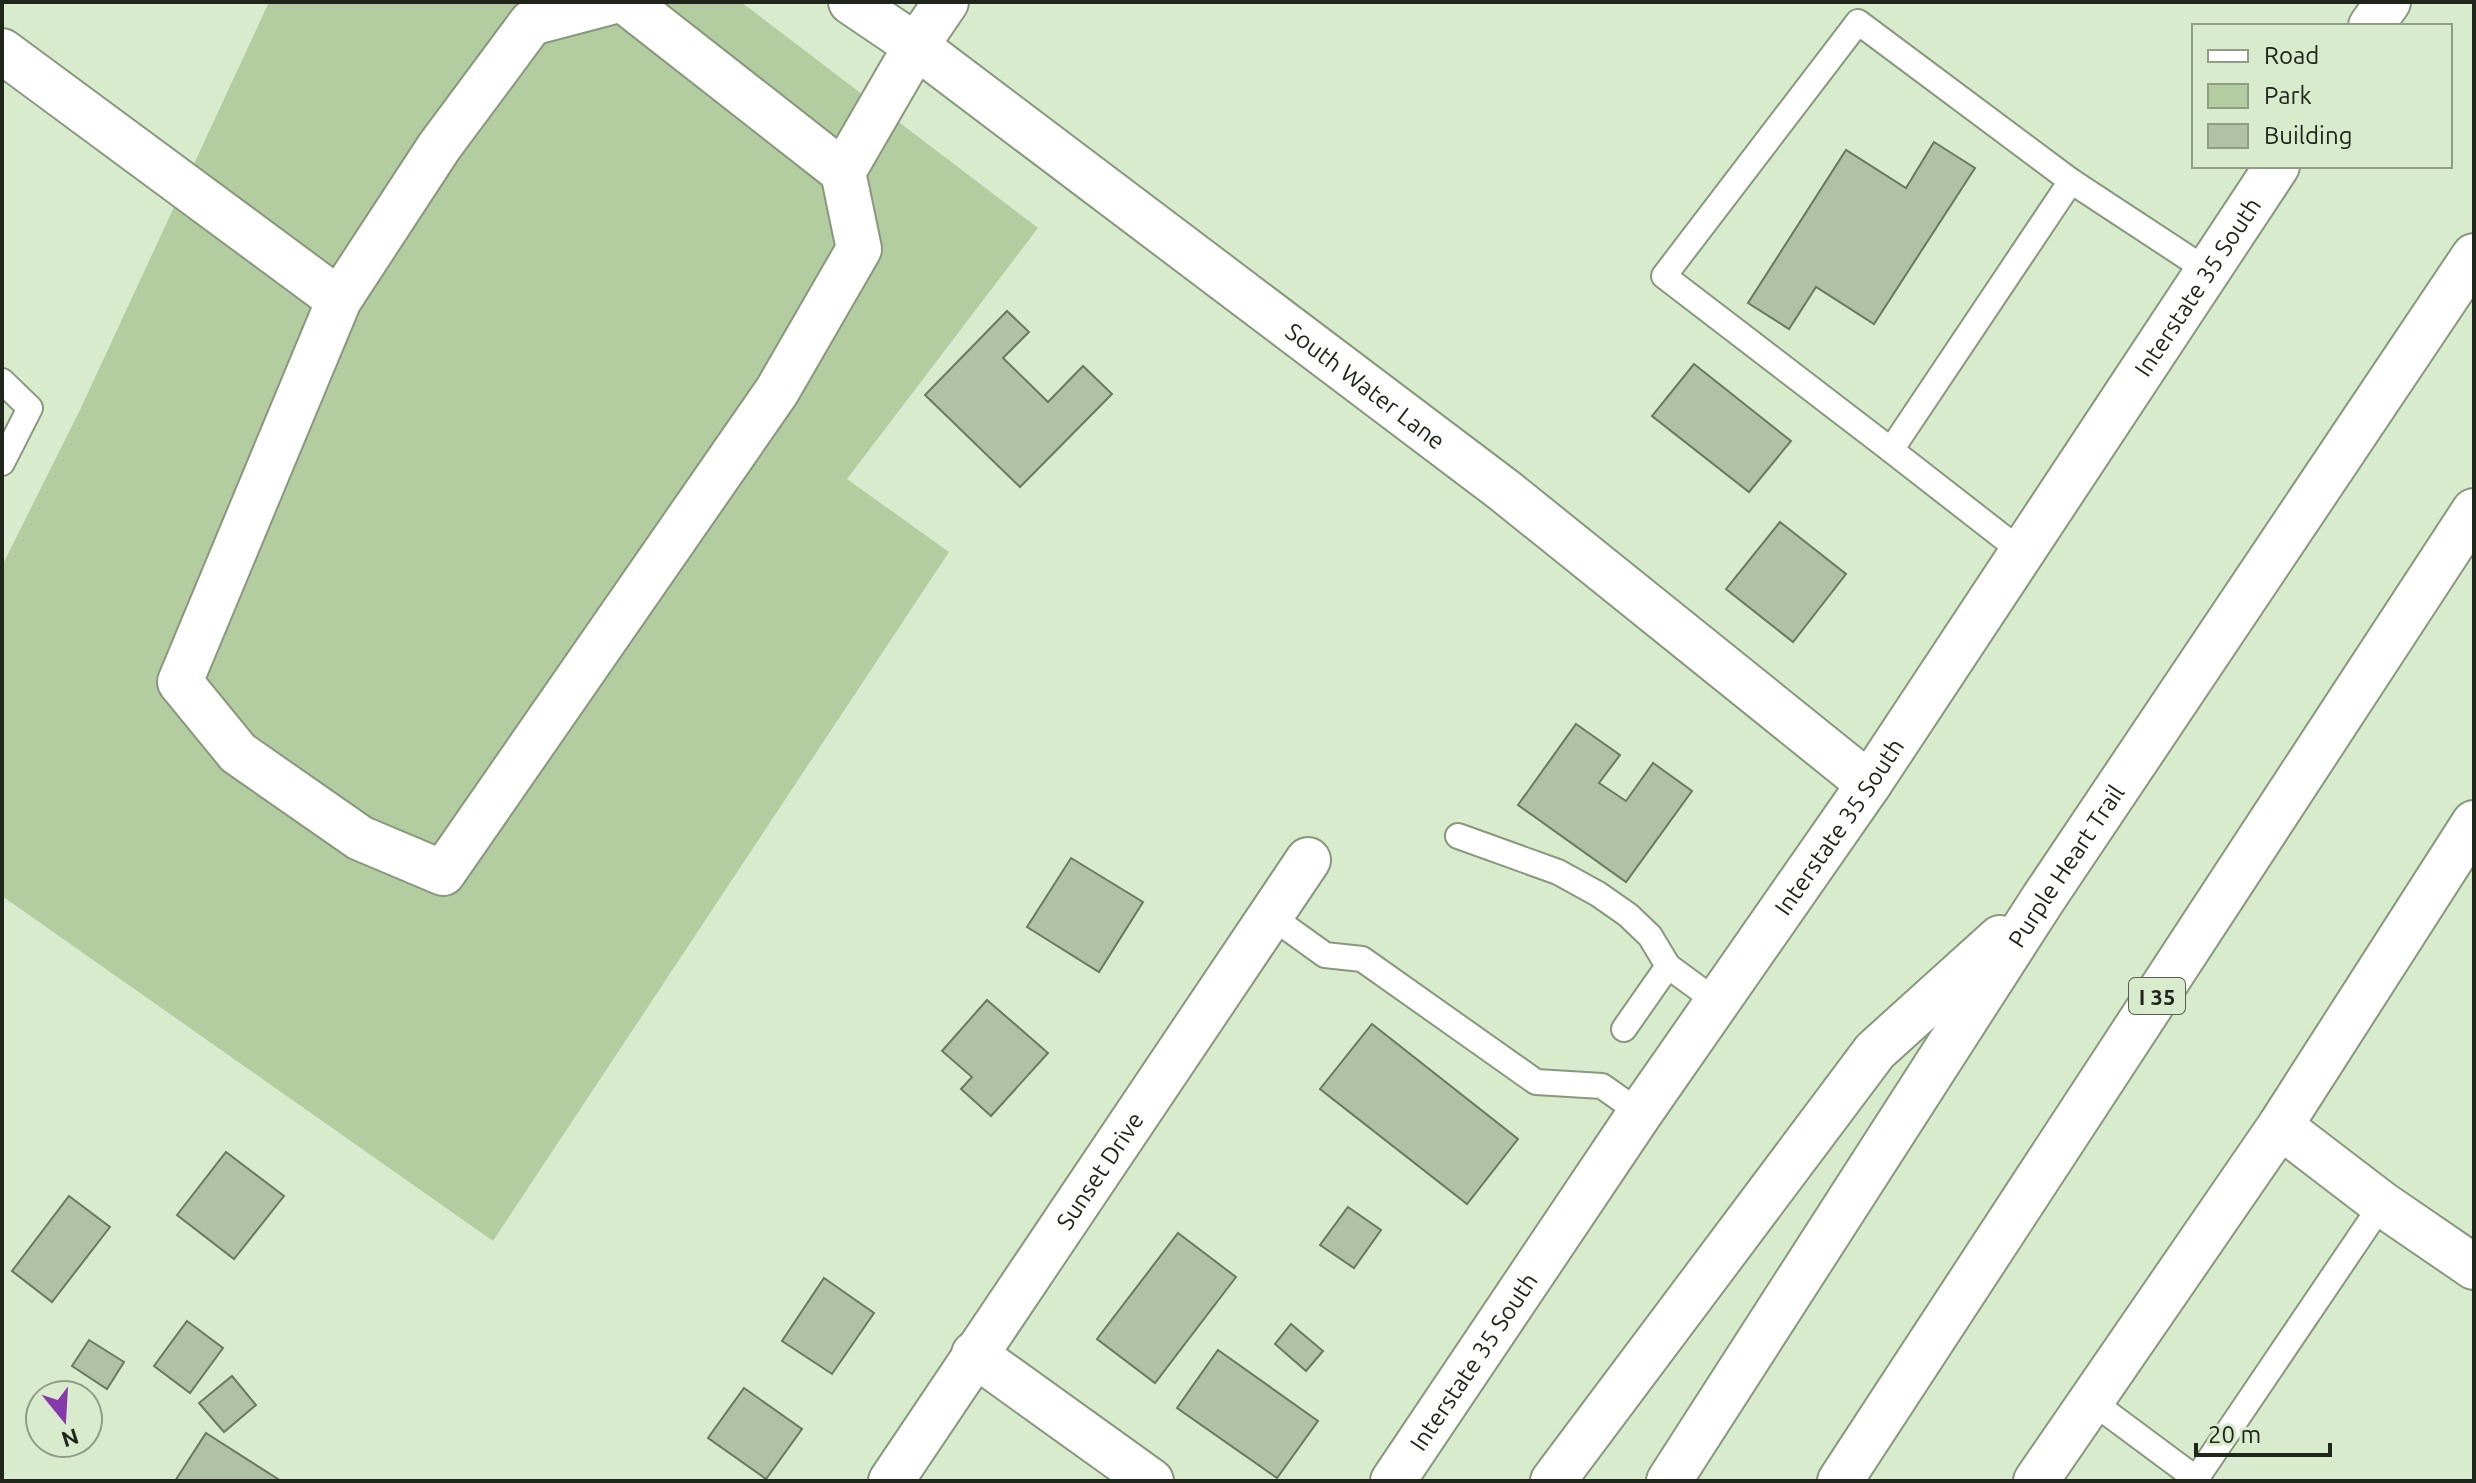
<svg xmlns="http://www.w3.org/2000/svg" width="2476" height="1483" font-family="Ubuntu,sans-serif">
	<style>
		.green { fill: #b3cda0 }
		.building { fill: #b0c1a4; stroke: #6a7a5f; stroke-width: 2 }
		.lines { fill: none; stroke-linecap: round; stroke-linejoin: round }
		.lane-casing { stroke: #87987c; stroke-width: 28 }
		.street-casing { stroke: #87987c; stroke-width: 48 }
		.secondary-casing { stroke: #87987c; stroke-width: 48 }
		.highway-casing { stroke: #87987c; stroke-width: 48 }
		.lane { stroke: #fff; stroke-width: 24 }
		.street { stroke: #fff; stroke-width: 44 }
		.secondary { stroke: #fff; stroke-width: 44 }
		.highway { stroke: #fff; stroke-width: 44 }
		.labels { text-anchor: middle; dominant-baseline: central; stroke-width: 6; stroke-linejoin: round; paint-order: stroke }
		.shield { fill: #d9ebcd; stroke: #586150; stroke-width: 2 }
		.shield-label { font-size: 22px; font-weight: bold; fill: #20261b }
		.street-label { font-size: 24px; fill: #20261b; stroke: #d9ebcd }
	</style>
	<rect width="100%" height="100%" fill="#d9ebcd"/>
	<polygon class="green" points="269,2 741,2 1038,228 847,479 949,552 493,1241 2,896 2,566 80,410"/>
	<g class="building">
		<polygon points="1934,142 1975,168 1874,324 1816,287 1789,329 1748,303 1846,150 1906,188"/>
		<polygon points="1007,311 1029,332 1003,358 1048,402 1083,366 1112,394 1020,487 925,395"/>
		<polygon points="1694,364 1791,441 1749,492 1652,416"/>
		<polygon points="1780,522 1846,574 1793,642 1726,589"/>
		<polygon points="1576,724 1620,755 1599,783 1626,801 1653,763 1692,791 1626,882 1518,805"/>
		<polygon points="1071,858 1143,902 1099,972 1027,927"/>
		<polygon points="987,1000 1048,1053 991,1116 961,1089 972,1077 942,1051"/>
		<polygon points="1372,1024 1518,1139 1467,1204 1320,1089"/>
		<polygon points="226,1152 284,1196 234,1259 177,1215"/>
		<polygon points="69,1196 110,1227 52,1302 12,1271"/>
		<polygon points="1348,1207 1381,1230 1354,1268 1320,1245"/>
		<polygon points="1178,1233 1236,1277 1155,1383 1097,1339"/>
		<polygon points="824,1278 874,1313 832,1374 782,1341"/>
		<polygon points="187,1321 223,1348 190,1393 154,1366"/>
		<polygon points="1291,1324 1323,1351 1306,1371 1275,1344"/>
		<polygon points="89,1340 124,1362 107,1389 72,1366"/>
		<polygon points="1218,1350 1318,1421 1277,1478 1177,1408"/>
		<polygon points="232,1376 256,1405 224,1432 199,1403"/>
		<polygon points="744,1388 802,1429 766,1479 708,1438"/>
		<polygon points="206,1433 281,1481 175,1481"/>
	</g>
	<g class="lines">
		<defs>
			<g id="lane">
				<polyline points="2,381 30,408 2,463"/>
				<polyline points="1891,450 1664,276 1858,22 2071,181"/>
				<polyline points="2022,552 1891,450 2071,181 2208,271"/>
				<polyline points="1458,836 1558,872 1598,894 1628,915 1650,936 1668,966 1717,1002"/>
				<polyline points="1272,917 1325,955 1362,959 1536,1082 1602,1086 1640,1113"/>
				<polyline points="1624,1029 1668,966"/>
				<polyline points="2090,1400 2199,1481"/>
				<polyline points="2196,1479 2382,1204"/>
			</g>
			<g id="street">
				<polyline points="611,2 531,23 439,147 339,300 180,682 238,753 360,838 443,873 777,391 859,249 843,172 916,46 946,2"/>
				<polyline points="626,2 843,172"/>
				<path id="s1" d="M 851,2 L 916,46 L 1505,491 L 1869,784"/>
				<polyline points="2,51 339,300"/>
				<polyline points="2280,1126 2382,1204 2474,1267"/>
				<polyline points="974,1354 1151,1481"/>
				<path id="s2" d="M 891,1481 L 1308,860"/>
			</g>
			<g id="secondary">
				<polyline points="2371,26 2388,2"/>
				<path id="s3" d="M 1393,1481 L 1640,1113 L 1869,784 L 2277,166"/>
				<polyline points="2036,1481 2280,1126 2474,823"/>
			</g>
			<g id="highway">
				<polyline points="1553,1481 1875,1051 2000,938"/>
				<path id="s4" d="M 1669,1481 L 2043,899 L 2474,256"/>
				<polyline points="1840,1481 2474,511"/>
			</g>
		</defs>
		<use href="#lane" class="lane-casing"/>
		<use href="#street" class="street-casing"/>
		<use href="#secondary" class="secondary-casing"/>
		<use href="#highway" class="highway-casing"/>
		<use href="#lane" class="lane"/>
		<use href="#street" class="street"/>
		<use href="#secondary" class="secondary"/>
		<use href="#highway" class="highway"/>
	</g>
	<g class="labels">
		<rect class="shield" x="2129" y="978" width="56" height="36" rx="6"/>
		<g class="shield-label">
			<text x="2157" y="996">I 35</text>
		</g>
		<g class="street-label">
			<text stroke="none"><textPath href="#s3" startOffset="1440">Interstate 35 South</textPath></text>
			<text stroke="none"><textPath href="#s1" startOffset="642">South Water Lane</textPath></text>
			<text stroke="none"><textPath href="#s3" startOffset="792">Interstate 35 South</textPath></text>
			<text stroke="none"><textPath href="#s4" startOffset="732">Purple Heart Trail</textPath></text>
			<text stroke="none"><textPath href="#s2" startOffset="374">Sunset Drive</textPath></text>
			<text stroke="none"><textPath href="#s3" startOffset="144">Interstate 35 South</textPath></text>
		</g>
	</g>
	<rect width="2476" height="1483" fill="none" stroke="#20261b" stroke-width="8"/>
	<rect x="2192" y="24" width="260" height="144" fill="#d9ebcd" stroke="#8f9c86" stroke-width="2"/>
	<rect x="2208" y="50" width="40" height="12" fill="#ffffff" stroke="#8f9c86" stroke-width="2"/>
	<text x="2264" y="64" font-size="24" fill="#20261b">Road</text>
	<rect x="2208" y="84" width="40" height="24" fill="#b3cda0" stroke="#8f9c86" stroke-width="2"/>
	<text x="2264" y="104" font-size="24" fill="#20261b">Park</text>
	<rect x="2208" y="124" width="40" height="24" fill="#b0c1a4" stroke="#8f9c86" stroke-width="2"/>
	<text x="2264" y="144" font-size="24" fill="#20261b">Building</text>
	<g transform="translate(64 1419) rotate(162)"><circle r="38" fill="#d9ebcd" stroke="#8f9c86" stroke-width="2"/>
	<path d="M0-6L14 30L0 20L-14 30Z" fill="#8539ab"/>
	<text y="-12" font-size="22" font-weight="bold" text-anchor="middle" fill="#20261b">N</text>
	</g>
	<path d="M2196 1443v12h134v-12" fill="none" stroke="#20261b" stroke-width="4"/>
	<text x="2208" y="1443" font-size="24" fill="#20261b" stroke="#d9ebcd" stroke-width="6" paint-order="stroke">20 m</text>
</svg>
